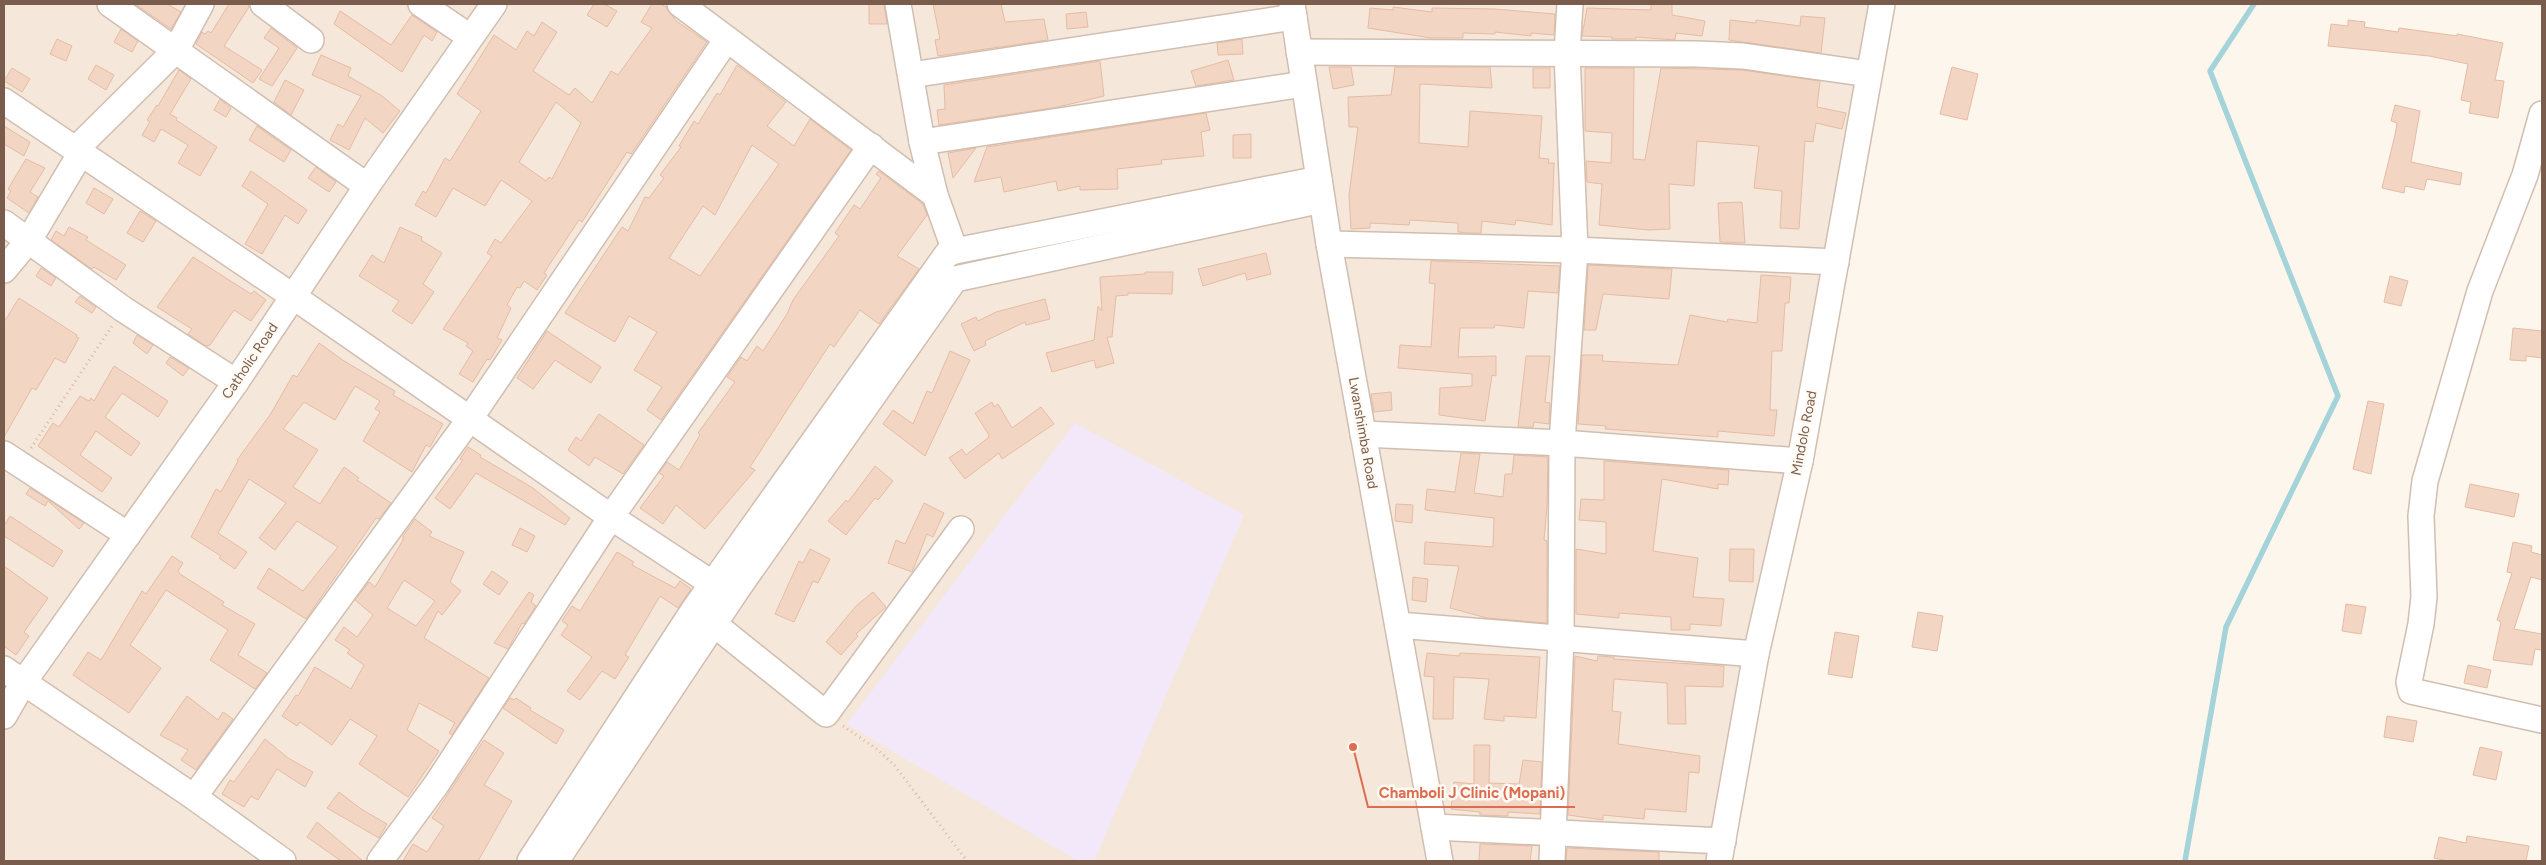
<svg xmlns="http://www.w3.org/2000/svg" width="2546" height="865" font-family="Figtree,sans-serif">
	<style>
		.residential { fill: #f5e8da }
		.education { fill: #f3e8fa }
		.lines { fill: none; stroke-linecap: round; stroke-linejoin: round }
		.stream { stroke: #a5d3da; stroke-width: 5.5 }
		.building { fill: #f3d5c3; stroke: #e6bba3; fill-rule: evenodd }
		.minor-casing { stroke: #d1beb0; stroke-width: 28 }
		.path { stroke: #d9b8a5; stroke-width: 3; stroke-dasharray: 1 4; stroke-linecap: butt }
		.minor { stroke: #fff; stroke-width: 25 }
		.labels { text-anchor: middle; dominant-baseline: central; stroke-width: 5; stroke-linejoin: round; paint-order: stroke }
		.street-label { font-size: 14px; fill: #7a5c4d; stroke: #fffaf3 }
		.leader { fill: none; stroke: #dc6d51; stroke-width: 2 }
		.callout-dot { fill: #dc6d51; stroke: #fffaf3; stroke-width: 2 }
		.callout-label { font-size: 15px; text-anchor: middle; font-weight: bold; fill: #dc6d51; stroke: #fffaf3; stroke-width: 5; stroke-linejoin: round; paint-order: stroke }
	</style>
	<rect width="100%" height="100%" fill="#fdf6ec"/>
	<polygon class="residential" points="4,4 1872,4 1714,861 4,861"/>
	<polygon class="education" points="1075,423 1244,515 1094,861 1078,861 847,724"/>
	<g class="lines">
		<polyline class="stream" points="2185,861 2226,627 2338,396 2210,71 2254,4"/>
	</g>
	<g class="building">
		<polygon points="135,4 167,4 181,12 171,29"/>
		<polygon points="229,4 249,4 249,7 224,46 262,70 253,83 196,44 202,32 205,34 208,31 211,33"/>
		<polygon points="594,4 604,4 617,11 607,27 587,15"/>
		<path d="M 652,4 L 661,4 L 666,7 L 676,21 L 707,42 L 631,154 L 627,152 L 582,222 L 579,220 L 544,273 L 547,275 L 537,290 L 524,281 L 520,288 L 517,287 L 507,305 L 511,308 L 497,338 L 502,340 L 490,360 L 487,359 L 473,382 L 459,374 L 473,351 L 466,346 L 468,343 L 443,329 L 492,256 L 487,253 L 495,239 L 501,243 L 532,201 L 501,180 L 485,206 L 453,188 L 436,217 L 415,205 L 423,191 L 426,193 L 445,158 L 450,161 L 481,111 L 457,94 L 494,35 L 516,50 L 527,31 L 534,36 L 542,22 L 557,32 L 533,71 L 569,95 L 575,88 L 592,103 L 611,71 L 618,75 L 652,28 L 641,22 ZM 556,102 L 581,123 L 552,179 L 549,177 L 546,181 L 519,162 Z"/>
		<polygon points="869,4 884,4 887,24 869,24"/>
		<polygon points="933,4 1001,4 1005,22 1044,19 1048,40 938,56 935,40 940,39"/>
		<polygon points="1651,4 1672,4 1672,15 1705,21 1702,36 1676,33 1675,40 1636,37 1636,39 1612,39 1612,37 1582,36 1587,8 1651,10"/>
		<polygon points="1393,7 1432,12 1432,8 1495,9 1555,14 1554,35 1531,33 1531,36 1495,32 1495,34 1463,33 1463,38 1431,38 1368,28 1370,8 1393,10"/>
		<polygon points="340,11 391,45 412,15 437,32 432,41 424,35 402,72 334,24"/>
		<polygon points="1086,12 1088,27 1067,29 1066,14"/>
		<polygon points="1801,16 1825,18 1821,53 1729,40 1730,20 1756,23 1756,20 1800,26"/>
		<polygon points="2348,20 2365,22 2364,27 2398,32 2399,28 2457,36 2457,34 2503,43 2495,80 2504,81 2498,118 2469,113 2471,102 2461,100 2468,64 2429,56 2328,46 2331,24 2348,26"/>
		<polygon points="271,28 297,48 272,86 259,79 279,48 264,38"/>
		<polygon points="121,29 138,41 132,52 114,42"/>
		<polygon points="57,39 72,46 66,61 50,54"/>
		<polygon points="1242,39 1243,54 1218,55 1217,43"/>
		<polygon points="321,55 351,68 348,76 382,96 400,111 383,133 365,118 349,150 330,140 338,124 343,127 361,96 312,75"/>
		<polygon points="1228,60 1234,80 1196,86 1191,71"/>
		<polygon points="1100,61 1104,96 1058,107 939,125 937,110 945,109 944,85"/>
		<polygon points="96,65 114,75 106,90 88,79"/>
		<path d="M 737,65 L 786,102 L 767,126 L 794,146 L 810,119 L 851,150 L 661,420 L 647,410 L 662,387 L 634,370 L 657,332 L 629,316 L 615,342 L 565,313 L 622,227 L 628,231 L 645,197 L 649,198 L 664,178 L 660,175 L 681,147 L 679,146 L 694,121 L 698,124 L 717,93 L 720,95 ZM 752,145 L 779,164 L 700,276 L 669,258 L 703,206 L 715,215 Z"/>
		<polygon points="1329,67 1351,67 1354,85 1333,89"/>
		<polygon points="1395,67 1490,67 1492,88 1420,84 1419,143 1468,147 1470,111 1542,116 1539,158 1549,159 1548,163 1554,163 1552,225 1516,220 1515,225 1482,221 1481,233 1468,233 1458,232 1458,223 1410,220 1409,225 1370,223 1370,228 1351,229 1349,195 1358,127 1349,127 1348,97 1391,95"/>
		<polygon points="1952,67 1978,74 1967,120 1940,114"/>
		<polygon points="12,68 30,79 22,92 4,81"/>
		<rect x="1533" y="68" width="17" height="20"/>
		<polygon points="1585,68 1634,68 1633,159 1645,160 1661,68 1742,70 1820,81 1817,107 1846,113 1842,129 1816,123 1813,142 1805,141 1799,229 1780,228 1782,191 1754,188 1759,146 1697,141 1694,186 1669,184 1670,229 1648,230 1599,225 1602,184 1587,182 1586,161 1611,163 1612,133 1585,131"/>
		<polygon points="179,70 191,79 170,114 177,118 176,120 217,147 200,176 178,163 188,145 161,129 154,142 142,135 150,122 147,120 157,105 158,106"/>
		<polygon points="285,80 304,90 291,115 274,102"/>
		<polygon points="220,99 231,108 226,117 214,110"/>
		<polygon points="2395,105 2420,111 2411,162 2462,173 2460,185 2427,179 2424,190 2405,186 2404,193 2382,188 2395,135 2397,123 2391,121"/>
		<polygon points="1206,113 1210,130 1201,132 1204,156 1161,160 1162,164 1117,169 1118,189 1080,190 1080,186 1058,191 1056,181 1004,192 1001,177 974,182 987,147"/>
		<polygon points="4,126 30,142 24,156 4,144"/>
		<polygon points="257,126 291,150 284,162 249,140"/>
		<polygon points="1251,134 1251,158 1233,158 1233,135"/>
		<polygon points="976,148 953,178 948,153"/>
		<polygon points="26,159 45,168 30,192 38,197 29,213 7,198 11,191 8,189"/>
		<polygon points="316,167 336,182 329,192 308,178"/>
		<polygon points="251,171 307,210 298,224 285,215 262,254 245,244 268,204 242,186"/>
		<polygon points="879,171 923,204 927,215 897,256 919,269 879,324 860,310 834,347 830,344 750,467 755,470 705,529 676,505 663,524 640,508 664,476 659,473 667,462 679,470 700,435 698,433 735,382 727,377 741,357 747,361 757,346 763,351 787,314 793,300 839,236 835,233 841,224 854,205 860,209 881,178 876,174"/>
		<polygon points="94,188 113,199 104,214 86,203"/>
		<polygon points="1742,202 1745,243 1720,242 1718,203"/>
		<polygon points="140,211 156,221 143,242 127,233"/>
		<polygon points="69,227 88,237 86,240 126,265 116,280 94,267 92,269 89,267 51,240 56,231 64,236"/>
		<polygon points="400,227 422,237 421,240 442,253 423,284 434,292 412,324 392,311 399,301 359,276 372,255 384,263"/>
		<polygon points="1266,253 1271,274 1247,280 1245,273 1203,286 1198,269"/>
		<polygon points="193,257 251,294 254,291 266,300 251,321 234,310 210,345 206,346 188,334 192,329 157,307"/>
		<polygon points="1431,261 1560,266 1558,293 1528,291 1524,328 1495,325 1494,328 1460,328 1458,357 1496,356 1496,376 1492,375 1485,421 1439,415 1440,388 1472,386 1472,374 1398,368 1400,345 1431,347 1435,284 1429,283"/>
		<polygon points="1588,265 1672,269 1669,299 1603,294 1596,330 1584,330"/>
		<polygon points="41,268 56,278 51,286 36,276"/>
		<polygon points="1145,272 1173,272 1172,294 1128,293 1128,295 1116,296 1112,337 1107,337 1114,363 1096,368 1094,360 1052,372 1046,353 1094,340 1098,306 1102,311 1100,277 1145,274"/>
		<polygon points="1761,275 1791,277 1789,303 1785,303 1782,351 1772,351 1770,410 1777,410 1774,436 1718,431 1718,437 1605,429 1606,426 1578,424 1582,355 1603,355 1602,361 1678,365 1690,315 1727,322 1728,319 1757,323"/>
		<polygon points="2390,276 2408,281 2401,306 2384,302"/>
		<polygon points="80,296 96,307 92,313 75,302"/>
		<polygon points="19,298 77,335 76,337 79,338 65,363 55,358 36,390 32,388 4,437 4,322"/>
		<polygon points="1045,299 1050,319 1026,325 1025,322 985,341 986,345 974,351 961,324 976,317 978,321 996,312"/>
		<polygon points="2513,328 2542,331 2542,358 2526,356 2526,361 2510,360"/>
		<polygon points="547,331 601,367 591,383 555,360 533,389 517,378"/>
		<polygon points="137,335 153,345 147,354 133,343"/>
		<polygon points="319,343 344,361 395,391 393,395 443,424 430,447 426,445 412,472 363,441 380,412 375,409 380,401 355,386 335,420 304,402 283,429 318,450 293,487 320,504 344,467 359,478 357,480 391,503 379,519 376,518 306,619 257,588 269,568 303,591 338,547 297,521 275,550 259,538 286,503 249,479 218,533 247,552 235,569 219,558 221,556 191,537 216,489 221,492 238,461 237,460 270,415 293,375 297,377"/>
		<polygon points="950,351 970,360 925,456 883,424 893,410 913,424 927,391 932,393"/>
		<polygon points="1526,356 1550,356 1545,402 1550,403 1549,424 1534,422 1533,427 1518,427"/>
		<polygon points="170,357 189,368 183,376 166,363"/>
		<polygon points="114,366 168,401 158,417 122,393 105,417 140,443 131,456 96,431 80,455 112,478 102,492 38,446 53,423 59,427 80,396 89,401 91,398 94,401"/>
		<polygon points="1391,392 1392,410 1374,412 1371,394"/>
		<polygon points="2368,401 2384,404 2371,474 2353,469"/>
		<polygon points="992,402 994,407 998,404 1012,428 1041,407 1054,424 1002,459 999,453 965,479 949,458 962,449 966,455 988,438 989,435 975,413"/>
		<polygon points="599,414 644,445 623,474 595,457 589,466 568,450 576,437 581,441"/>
		<polygon points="468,447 481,455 480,457 533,488 570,518 565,525 476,473 450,509 435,498 463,460 460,459"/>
		<polygon points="1461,453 1480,454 1474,493 1503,497 1505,474 1512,474 1514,455 1548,457 1547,506 1544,540 1547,541 1547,623 1487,618 1450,608 1459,566 1424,564 1425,542 1493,547 1494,518 1425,510 1427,489 1455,492"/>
		<polygon points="1604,461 1729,470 1728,485 1718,484 1718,489 1662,479 1653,551 1698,558 1693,597 1724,599 1721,626 1690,624 1690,630 1671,630 1671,617 1619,613 1619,618 1576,614 1576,549 1606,554 1606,522 1579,520 1581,499 1604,500"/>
		<polygon points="875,466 893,481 878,500 875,498 846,535 828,521 846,500 848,502"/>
		<polygon points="2470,484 2519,494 2514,517 2465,507"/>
		<polygon points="30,488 84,523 79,529 48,501 45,506 26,494"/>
		<polygon points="924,503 944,513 933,537 927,534 912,572 888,563 896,540 905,544"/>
		<polygon points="1396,504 1413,505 1412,523 1395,521"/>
		<polygon points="10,516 63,551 53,567 4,536 4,526"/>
		<path d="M 415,519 L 432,532 L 429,536 L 464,552 L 450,582 L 461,591 L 442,615 L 438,611 L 424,638 L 489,678 L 452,735 L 449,733 L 455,723 L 419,703 L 407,730 L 439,751 L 408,797 L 359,764 L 377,736 L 350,719 L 332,745 L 300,722 L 297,726 L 282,716 L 296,695 L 298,696 L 315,667 L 351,689 L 364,665 L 347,653 L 350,650 L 335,640 L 344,627 L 357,637 L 373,615 L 355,600 L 369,582 L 375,587 L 403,540 L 403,536 ZM 404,580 L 435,601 L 416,626 L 387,608 Z"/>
		<polygon points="520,528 535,536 527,552 512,545"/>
		<polygon points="2513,542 2532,546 2531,552 2542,555 2542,580 2531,577 2514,629 2542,634 2542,650 2535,649 2532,665 2493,660 2501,622 2497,620 2512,573 2507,572"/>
		<polygon points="810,549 830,559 818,583 813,581 794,622 775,614 799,561 803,563"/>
		<polygon points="1730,549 1754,549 1753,582 1729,581"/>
		<polygon points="617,552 634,562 632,565 675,588 680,581 691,589 678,608 660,596 625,655 629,657 615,679 602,671 580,700 567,691 592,657 561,635 568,625 562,621 572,606 580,611"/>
		<polygon points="172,556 183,563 178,571 180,574 224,602 222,605 255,624 238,655 267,673 255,689 210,660 228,630 166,590 130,645 161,668 129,713 73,675 88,652 101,660 142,591 146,594"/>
		<polygon points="4,566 48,598 24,632 29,636 16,655 4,646"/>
		<polygon points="492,571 508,582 499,595 483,584"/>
		<polygon points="1413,577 1428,579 1426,602 1412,600"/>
		<polygon points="529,592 534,595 531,602 536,606 524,624 522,623 508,649 494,643"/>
		<polygon points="873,592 886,607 856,634 858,636 841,655 826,642 856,606"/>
		<polygon points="2346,604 2366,607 2361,634 2342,631"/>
		<polygon points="1918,612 1943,616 1937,651 1912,647"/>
		<polygon points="1835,632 1859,636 1852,678 1828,674"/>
		<polygon points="1427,653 1459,656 1460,653 1540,657 1536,718 1504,716 1504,721 1484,719 1489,679 1454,677 1453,719 1433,719 1434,677 1424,676"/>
		<polygon points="1575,656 1597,661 1598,656 1614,657 1613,659 1724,666 1723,687 1685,686 1686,724 1668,724 1667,683 1614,679 1612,711 1621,712 1618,744 1700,756 1699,773 1689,772 1686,812 1645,809 1644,819 1603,815 1603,820 1568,815"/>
		<polygon points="2468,665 2491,670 2487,688 2464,683"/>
		<polygon points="187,696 218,720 223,712 233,719 196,770 181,760 188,750 160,735"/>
		<polygon points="510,698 514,700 516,698 531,708 530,710 564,730 556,744 503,708"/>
		<polygon points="2387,716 2417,721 2413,742 2384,737"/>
		<polygon points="265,739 288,758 313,772 305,787 277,769 258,800 251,796 244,807 222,794 230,780 234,782"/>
		<polygon points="484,740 504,753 484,785 512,801 478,861 403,861 413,844 427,852 444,826 432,818"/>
		<polygon points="1474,745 1490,745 1489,783 1519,784 1523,760 1542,762 1540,814 1508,812 1508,816 1480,815 1480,812 1451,809 1454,782 1474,784"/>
		<polygon points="2480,747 2502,752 2496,780 2473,775"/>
		<polygon points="339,792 361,809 387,824 379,838 327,808"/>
		<polygon points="317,822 363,861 341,861 307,837"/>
		<polygon points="2467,836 2529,846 2526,861 2448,861 2434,858 2439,837 2466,843"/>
		<polygon points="1480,844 1532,846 1530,861 1479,861"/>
		<polygon points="1567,848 1659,852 1659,861 1566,861"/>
	</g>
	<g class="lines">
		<defs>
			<g id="minor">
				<polyline points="110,4 367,186"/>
				<polyline points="263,4 311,40"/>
				<polyline points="421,4 470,37"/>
				<polyline points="898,4 922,142 935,195"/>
				<polyline points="1292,4 1329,244 1440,861"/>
				<polyline points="727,39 935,195 955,251"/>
				<polyline points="1299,52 1697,54 1743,56 1869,74"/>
				<polyline points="911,75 1294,17"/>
				<polyline points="4,101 294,297 611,517 713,584"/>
				<polyline points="2542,114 2525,175 2480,291 2425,481 2421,516 2424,597 2421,624 2409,682 2411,691 2542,720"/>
				<polyline points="922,142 1304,84"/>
				<polyline points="77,148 176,50 201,4"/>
				<polyline points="4,223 123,309 236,382"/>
				<polyline points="1329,244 1575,250 1836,262"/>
				<polyline points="4,270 29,240 82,151"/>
				<polyline points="1363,434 1562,443 1800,461"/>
				<polyline points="4,454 128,535"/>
				<polyline points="714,624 826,714 961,529"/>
				<polyline points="1398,625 1756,654"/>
				<polyline points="4,669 194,797 283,861"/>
				<polyline points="4,716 23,683 236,382 367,186 494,4"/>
				<polyline points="194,797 469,420 727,39 680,4"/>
				<polyline points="1434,827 1723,841"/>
				<polyline points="380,861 436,785 611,517 871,146"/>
				<polyline points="530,861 693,611 947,254 955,251 1319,179"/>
				<polyline points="556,861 736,591 955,279 1322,200"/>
				<polyline points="1552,861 1561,638 1562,443 1575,250 1567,53 1570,4"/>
				<polyline points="1719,861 1756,654 1800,461 1882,4"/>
			</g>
		</defs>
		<use href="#minor" class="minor-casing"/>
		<g class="path">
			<polyline points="31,448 112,326"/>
			<polyline points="843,726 878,750 895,766 967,861"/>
		</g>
		<use href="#minor" class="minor"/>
	</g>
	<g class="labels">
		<g class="street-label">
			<text transform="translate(250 361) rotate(-56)">Catholic Road</text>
			<text transform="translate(1363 433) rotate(80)">Lwanshimba Road</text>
			<text transform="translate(1804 433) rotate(-79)">Mindolo Road</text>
		</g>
	</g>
	<path class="leader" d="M1353 747L1368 807H1575"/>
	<circle class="callout-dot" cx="1353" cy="747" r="5"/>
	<g class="callout-label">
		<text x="1472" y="798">Chamboli J Clinic (Mopani)</text>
	</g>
	<rect width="2546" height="865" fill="none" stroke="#7a5c4d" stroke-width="10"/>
</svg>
